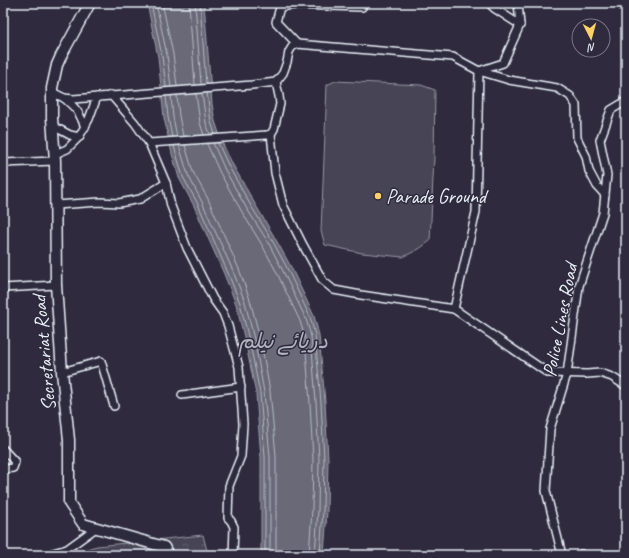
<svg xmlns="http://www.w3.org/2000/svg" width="629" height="558" font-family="Caveat,'Playpen Sans Arabic',sans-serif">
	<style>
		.forest { fill: url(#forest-crowns); stroke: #979aa6 }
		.pitch { fill: #464455; stroke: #979aa6 }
		.water { fill: #696978; stroke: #9c9fab }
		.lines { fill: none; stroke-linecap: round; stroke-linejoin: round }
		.shore { stroke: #b5bbc5; stroke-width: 1 }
		.minor-casing { stroke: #e8f1f8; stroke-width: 10 }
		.secondary-casing { stroke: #e8f1f8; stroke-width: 13 }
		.minor { stroke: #2f2a3d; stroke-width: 7 }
		.secondary { stroke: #2f2a3d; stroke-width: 10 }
		.poi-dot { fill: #ffd166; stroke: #2f2a3d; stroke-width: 1.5 }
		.labels { text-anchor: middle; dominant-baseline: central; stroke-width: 3; stroke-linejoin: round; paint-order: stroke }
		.poi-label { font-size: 20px; fill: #e8f1f8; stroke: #2f2a3d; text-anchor: start }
		.street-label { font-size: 20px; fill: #e8f1f8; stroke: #2f2a3d }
		.water-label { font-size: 21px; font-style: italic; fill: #afb4be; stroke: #2f2a3d }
	</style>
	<defs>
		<pattern id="forest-crowns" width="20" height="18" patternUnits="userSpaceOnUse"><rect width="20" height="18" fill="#464455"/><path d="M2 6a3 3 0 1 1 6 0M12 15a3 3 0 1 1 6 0" fill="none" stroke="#615f6e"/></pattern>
	</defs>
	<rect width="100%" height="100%" fill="#2f2a3d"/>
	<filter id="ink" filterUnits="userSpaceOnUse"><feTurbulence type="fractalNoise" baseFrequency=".025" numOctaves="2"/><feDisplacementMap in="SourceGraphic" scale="8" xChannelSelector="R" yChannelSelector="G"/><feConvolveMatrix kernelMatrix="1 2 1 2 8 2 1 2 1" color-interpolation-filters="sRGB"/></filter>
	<g filter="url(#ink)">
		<polygon class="forest" points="203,535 208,555 65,555 97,546"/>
		<polygon class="pitch" points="335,81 421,85 435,90 434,157 430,241 419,249 403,257 362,253 325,245 321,231 327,85"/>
		<polygon class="water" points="148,3 204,3 212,104 215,121 222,142 233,165 255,204 275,238 290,265 314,316 319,335 325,402 328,459 327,511 324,555 261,555 261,458 256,394 246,345 236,304 224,274 194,206 179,178 172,154 164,118 158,57 148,8"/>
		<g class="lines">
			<g class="shore">
				<polyline points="152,3 152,8 162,56 166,87"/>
				<polyline points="157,3 157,8 167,55 171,87"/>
				<polyline points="163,3 163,7 173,54 177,86"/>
				<polyline points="189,3 195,85"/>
				<polyline points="195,3 201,84"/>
				<polyline points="200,3 206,84"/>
				<polyline points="202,93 206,123 210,134"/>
				<polyline points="207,93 211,122 215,134"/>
				<polyline points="196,94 200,123 204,135"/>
				<polyline points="177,95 179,116 183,136"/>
				<polyline points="166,96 168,117 172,137"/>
				<polyline points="171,96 173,117 177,137"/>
				<polyline points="213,143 225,170 247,209 268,242 282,269 306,319 311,336 316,402 319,459 318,510 315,555"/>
				<polyline points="218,143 229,167 251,206 272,240 286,266 310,317 315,335 321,402 324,459 323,511 320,555"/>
				<polyline points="207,144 220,173 242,212 262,245 276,271 300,321 305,338 310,403 313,460 312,510 309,555"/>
				<polyline points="179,145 188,175 202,202 233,271 245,302 255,343 264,392 270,457 270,555"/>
				<polyline points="185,145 193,172 208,199 239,269 250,300 261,342 270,391 276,456 276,555"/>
				<polyline points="174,146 183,177 198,204 228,273 240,303 250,344 260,393 265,457 265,555"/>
			</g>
			<defs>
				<g id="minor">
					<polyline points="489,3 494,8 520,25"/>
					<polyline points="617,3 626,8"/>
					<polyline points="297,44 276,22 280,7 294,5 362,7 361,3"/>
					<polyline points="479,71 509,80 557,88 570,96 576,105 577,138 586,156 589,171 597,186 605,195"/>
					<polyline points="479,71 503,63 520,25 518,3"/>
					<polyline points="52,92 64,98 73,99 252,85 276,82"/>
					<polyline points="111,95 135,123 149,143 267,135 271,134 274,129 280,104 279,96 276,82 283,73 287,62 289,52 292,47 297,44 453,57 479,71 476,212 454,309 548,373 587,374 600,373 612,377 626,386"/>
					<path d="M 64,98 C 77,109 79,112 85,127"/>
					<polyline points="53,126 70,135 79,137"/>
					<polyline points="271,134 275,173 283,205 303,245 323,281 334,290 361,295 454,309"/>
					<polyline points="149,143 166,183 171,206 187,248 213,299 223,313 228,326 239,367 243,424 241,456 229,486 228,518 231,521 234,527 233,555"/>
					<polyline points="55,154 67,149 79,137 89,119 97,97"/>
					<polyline points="3,163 55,161"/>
					<polyline points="56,205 100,202 119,203 140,199 166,183"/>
					<polyline points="3,288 56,285"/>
					<polyline points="62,372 101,361 114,406"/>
					<polyline points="182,395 241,387"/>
					<polyline points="3,449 15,462 13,468 6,469 3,467"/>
					<polyline points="581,554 582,555"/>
					<polyline points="46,555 67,549 96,528"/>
					<polyline points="562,555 546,491 550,429 567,374 579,286 603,213 607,175 600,140 611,110 626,101"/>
				</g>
				<polyline id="secondary" points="90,3 61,56 57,65 52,88 52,118 55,161 56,285 62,372 69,440 69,503 83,524 164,547 168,555"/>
			</defs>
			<use href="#minor" class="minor-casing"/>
			<use href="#secondary" class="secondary-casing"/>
			<use href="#minor" class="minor"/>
			<use href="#secondary" class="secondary"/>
		</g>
	</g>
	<circle class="poi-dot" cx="378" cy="196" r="4"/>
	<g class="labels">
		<g class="poi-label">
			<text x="386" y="196">Parade Ground</text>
		</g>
		<g class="street-label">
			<text transform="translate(560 320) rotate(-79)">Police Lines Road</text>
			<text transform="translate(44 353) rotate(-95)">Secretariat Road</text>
		</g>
		<g class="water-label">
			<text x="283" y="341">دریائے نیلم</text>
		</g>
	</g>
	<rect width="629" height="558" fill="none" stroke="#2f2a3d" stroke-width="16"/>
	<rect x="8" y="8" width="613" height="542" fill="none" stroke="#e8f1f8" stroke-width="1.5" filter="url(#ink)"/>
	<g transform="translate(591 38) rotate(174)"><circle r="19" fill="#2f2a3d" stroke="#797a88"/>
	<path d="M0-3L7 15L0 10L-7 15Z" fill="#ffd166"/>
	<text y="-6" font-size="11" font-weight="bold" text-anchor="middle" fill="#e8f1f8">N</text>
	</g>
</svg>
